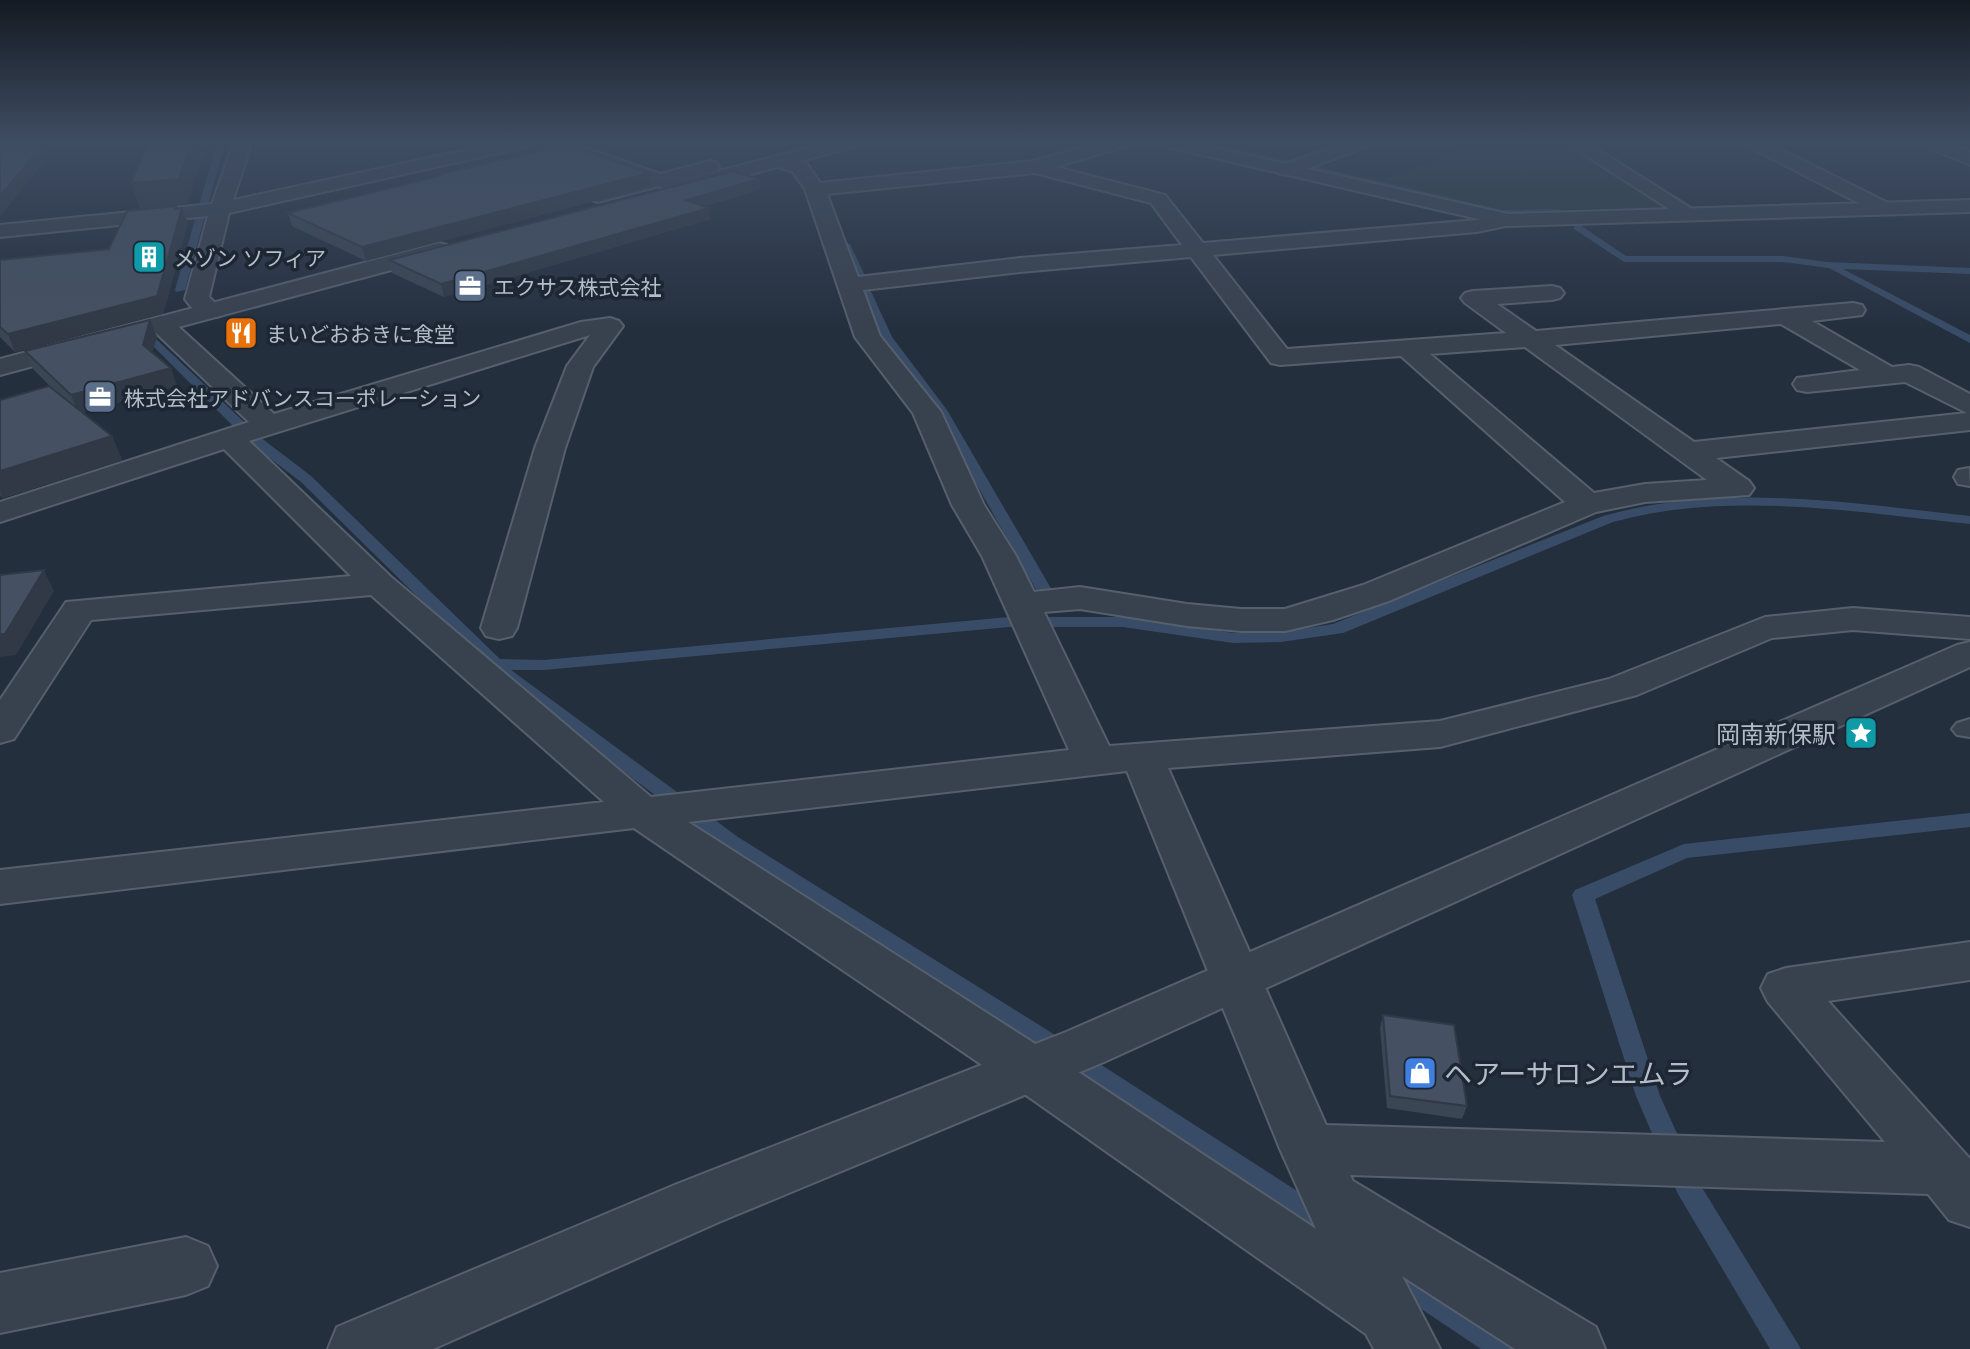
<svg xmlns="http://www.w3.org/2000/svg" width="1970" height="1349" font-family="Lato,'Noto Sans JP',sans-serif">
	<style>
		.green { fill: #263c3f }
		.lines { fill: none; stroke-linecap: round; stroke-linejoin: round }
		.stream { fill: #394c67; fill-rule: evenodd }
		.service-casing { stroke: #565f6c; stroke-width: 4 }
		.pedestrian-casing { stroke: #565f6c; stroke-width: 4 }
		.minor-casing { stroke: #565f6c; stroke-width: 4 }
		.tertiary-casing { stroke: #565f6c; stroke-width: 4 }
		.service { fill: #38414e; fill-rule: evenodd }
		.pedestrian { fill: #38414e; fill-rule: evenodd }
		.minor { fill: #38414e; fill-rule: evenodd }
		.tertiary { fill: #38414e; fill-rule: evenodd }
		.wall { fill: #3b4654 }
		.shaded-wall { fill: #303945 }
		.building { fill: #455162; stroke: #303945; stroke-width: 2 }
		.labels { text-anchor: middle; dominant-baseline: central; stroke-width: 7; stroke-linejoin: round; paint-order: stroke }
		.far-poi-label { font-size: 21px; fill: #b4bcc9; stroke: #1d2633; text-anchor: start }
		.poi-label { font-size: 24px; fill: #b4bcc9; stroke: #1d2633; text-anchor: end }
		.near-poi-label { font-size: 28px; fill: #b4bcc9; stroke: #1d2633; text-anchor: start }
	</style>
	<rect width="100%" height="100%" fill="#242f3e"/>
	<polygon class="green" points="1482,142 1567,142 1666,205 1663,208 1504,211 1378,182"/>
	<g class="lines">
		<g class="stream">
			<polygon points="217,142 225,142 185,290 176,292 175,290"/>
			<polygon points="1197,142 1210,142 1502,210 1559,209 1564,212 1559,215 1502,216"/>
			<polygon points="1942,142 1952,142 1970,149 1970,155"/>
			<polygon points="1574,225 1580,225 1626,256 1783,256 1827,262 1970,268 1970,274 1843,269 1970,335 1970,343 1829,268 1783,262 1624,262 1574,229"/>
			<polygon points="841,242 850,244 867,280 866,282 857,280 840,244"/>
			<polygon points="861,287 869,287 892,337 947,410 1063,609 1061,612 1049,612 1047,609 935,411 880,338 860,289"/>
			<path d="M 154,337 L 260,437 L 311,476 L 500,659 L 544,660 L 1009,617 L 1123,617 L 1233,633 L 1281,632 L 1333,624 L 1603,516 C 1723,482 1848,503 1970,516 L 1970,524 C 1853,512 1728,490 1613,522 L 1343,633 L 1281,642 L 1233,643 L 1123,627 L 1009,627 L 544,670 L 511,670 L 738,837 L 1044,1028 L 1336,1216 L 1340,1225 L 1336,1234 L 1326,1237 L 1316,1234 L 1028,1042 L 724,847 L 502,680 L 301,482 L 250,443 L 150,343 L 150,339 Z"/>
			<polygon points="1970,813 1970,827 1687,858 1595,899 1660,1096 1701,1186 1801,1349 1770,1349 1678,1194 1636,1096 1572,895 1575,890 1684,844"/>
			<polygon points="1388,1258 1517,1339 1522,1349 1481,1349 1378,1280 1374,1271 1378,1262"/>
		</g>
		<defs>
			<polygon id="service" points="1970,719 1970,737 1957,735 1952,729 1957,723"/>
			<polygon id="pedestrian" points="1970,642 1970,667 1104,1062 719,1222 433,1349 328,1349 337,1327 677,1184 1066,1032 1957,645"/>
			<g id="minor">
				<path d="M 234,142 L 252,142 L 233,200 L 503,142 L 535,142 L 526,147 L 229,213 L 209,297 L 223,311 L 220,316 C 204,320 194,312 185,299 L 208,216 L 0,237 L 0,225 L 212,204 Z"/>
				<polygon points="544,142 569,142 686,183 689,187 686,191 672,191 547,146"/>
				<path d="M 1101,142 L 1128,142 L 1125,146 L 1056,167 L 1165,195 L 1203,243 L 1477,220 L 1508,214 L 1515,216 L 1519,220 L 1515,224 L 1477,232 L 1213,255 L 1287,349 L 1506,333 L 1465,303 L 1461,298 L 1465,293 L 1473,291 L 1552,286 L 1560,288 L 1564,293 L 1560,298 L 1552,300 L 1497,304 L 1536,331 L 1853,303 L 1862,305 L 1865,310 L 1862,315 L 1812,321 L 1892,367 L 1909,365 L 1919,367 L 1970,394 L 1970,430 L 1716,458 L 1749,481 L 1754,488 L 1749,495 L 1645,502 L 1596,512 L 1389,601 L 1333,620 L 1285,631 L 1241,631 L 1187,626 L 1080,609 L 1044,612 L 1109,746 L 1440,721 L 1609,679 L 1765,617 L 1853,608 L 1970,617 L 1970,639 L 1853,630 L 1772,638 L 1637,695 L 1440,747 L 1168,768 L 1326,1125 L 1885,1142 L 1768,1002 L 1761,988 L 1768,974 L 1786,968 L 1970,942 L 1970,980 L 1828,1001 L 1970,1159 L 1970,1227 L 1949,1220 L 1928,1194 L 1350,1175 L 1353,1181 L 1596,1327 L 1605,1349 L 1515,1349 L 1402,1276 L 1440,1349 L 1374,1349 L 1366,1334 L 1013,1086 L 634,828 L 0,904 L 0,870 L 604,802 L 371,595 L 91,620 L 14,739 L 0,743 L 0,700 L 66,602 L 351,576 L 224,449 L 0,522 L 0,502 L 249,422 L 152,329 L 148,324 L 152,319 L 161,316 L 170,319 L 274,414 L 581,322 L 610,318 L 619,321 L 623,326 L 593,367 L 565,448 L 517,628 L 512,636 L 499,639 L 486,636 L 481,628 L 535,448 L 567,366 L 590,335 L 249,441 L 391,577 L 651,797 L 1069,750 L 982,556 L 952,505 L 913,413 L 855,337 L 805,189 L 793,172 L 772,165 L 770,161 L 779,155 L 807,164 L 820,183 L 1033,161 ZM 1035,173 L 1151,203 L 1182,245 L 1020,258 L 858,277 L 827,194 ZM 1191,257 L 1271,363 L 1280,365 L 1401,356 L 1565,502 L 1363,585 L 1285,609 L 1241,609 L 1187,604 L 1080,587 L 1034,592 L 1016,556 L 984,505 L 941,412 L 880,336 L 863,290 L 1020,272 ZM 1781,324 L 1860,370 L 1797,378 L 1793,384 L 1797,390 L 1807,392 L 1905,382 L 1967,413 L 1694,442 L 1555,345 ZM 1525,347 L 1707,480 L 1645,484 L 1594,493 L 1430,354 ZM 1127,771 L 1280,1149 L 1316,1229 L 1051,1054 L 688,822 Z"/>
				<polygon points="1346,142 1371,142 1368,146 1294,174 1280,174 1277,170 1280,166"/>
				<polygon points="1565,142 1586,142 1700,214 1697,218 1683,218"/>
				<polygon points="1744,142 1766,142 1890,204 1893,208 1890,212 1876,212 1747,146"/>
				<polygon points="1921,142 1945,142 1970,152 1970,165 1924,146"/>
				<polygon points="1969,468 1970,486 1958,484 1954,477 1958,470"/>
				<polygon points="186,1237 208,1246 217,1266 208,1286 186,1295 0,1333 0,1273"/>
			</g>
			<g id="tertiary">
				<polygon points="831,142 860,142 857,146 687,191 677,185 680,181"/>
				<polygon points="1158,142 1189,142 1508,214 1970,200 1970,212 1508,226 1167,147"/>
				<polygon points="710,161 717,163 719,167 717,171 598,202 591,200 588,196 591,192"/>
				<polygon points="439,243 447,245 450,250 447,255 0,375 0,359"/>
			</g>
		</defs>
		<use href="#service" class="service-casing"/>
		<use href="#pedestrian" class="pedestrian-casing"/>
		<use href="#minor" class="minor-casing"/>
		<use href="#tertiary" class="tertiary-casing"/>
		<use href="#service" class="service"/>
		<use href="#pedestrian" class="pedestrian"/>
		<use href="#minor" class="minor"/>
		<use href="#tertiary" class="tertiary"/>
	</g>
	<g class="wall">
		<polygon points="440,174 651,186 366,261 292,226 288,213 441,176"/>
		<polygon points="759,179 760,190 705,206 711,219 444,297 392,273 389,260"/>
		<polygon points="177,208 182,208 188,223 163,314 15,352 0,337 0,260 109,249"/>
		<polygon points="150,320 157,337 152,353 177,386 82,413 112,436 122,460 3,498 0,495 0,400 57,393 33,369 25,351"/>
		<polygon points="1383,1015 1467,1106 1462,1119 1387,1108 1380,1028"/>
	</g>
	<g class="shaded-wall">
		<polygon points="45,142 60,142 0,217 0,196"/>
		<polygon points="192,142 208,142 187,204 140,209 131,183"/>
		<polygon points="649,173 651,186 366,261 362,247"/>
		<polygon points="759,179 760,190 688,211 686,200"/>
		<polygon points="176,206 180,217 182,208 188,223 163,314 15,352 8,334 175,209"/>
		<polygon points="709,208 711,219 444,297 441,284"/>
		<polygon points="150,320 157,337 149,363 143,345"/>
		<polygon points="171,368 177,386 79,414 71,395"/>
		<polygon points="112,436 122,460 3,498 0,492 0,471"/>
		<polygon points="44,570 54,591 16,655 0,657 0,634"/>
	</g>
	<g class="building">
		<polygon points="0,142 45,142 0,196"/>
		<polygon points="149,142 192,142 179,179 131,183"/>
		<polygon points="568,145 649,173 362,247 288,213 444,175 440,174"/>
		<polygon points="733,171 759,179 686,200 709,208 441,284 389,260"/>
		<polygon points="176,206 175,209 182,208 157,296 8,334 0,327 0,260 109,249 127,211"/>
		<polygon points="150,320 143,345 171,368 71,395 25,351"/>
		<polygon points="49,386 112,436 0,471 0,400"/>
		<polygon points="44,570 5,634 0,634 0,575"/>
		<polygon points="1383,1015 1454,1025 1467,1106 1390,1096"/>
	</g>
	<linearGradient id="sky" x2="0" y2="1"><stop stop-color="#141a22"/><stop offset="0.43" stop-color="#3f4d63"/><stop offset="1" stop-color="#3f4d63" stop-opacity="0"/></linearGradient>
	<rect width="1970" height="331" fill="url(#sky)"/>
	<defs>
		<symbol id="building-square" viewBox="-11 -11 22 22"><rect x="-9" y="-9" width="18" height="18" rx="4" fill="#0f9aa8" stroke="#1d2633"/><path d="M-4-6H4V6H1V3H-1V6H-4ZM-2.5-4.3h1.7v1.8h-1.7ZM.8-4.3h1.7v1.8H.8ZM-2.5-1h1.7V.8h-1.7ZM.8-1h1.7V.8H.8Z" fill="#fff"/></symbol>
		<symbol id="office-square" viewBox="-11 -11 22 22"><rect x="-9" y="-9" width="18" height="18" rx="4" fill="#5c6f8a" stroke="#1d2633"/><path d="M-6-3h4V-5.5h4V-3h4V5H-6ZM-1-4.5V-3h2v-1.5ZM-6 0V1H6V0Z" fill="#fff"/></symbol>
		<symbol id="restaurant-square" viewBox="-11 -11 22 22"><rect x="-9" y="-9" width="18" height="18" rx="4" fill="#e8710a" stroke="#1d2633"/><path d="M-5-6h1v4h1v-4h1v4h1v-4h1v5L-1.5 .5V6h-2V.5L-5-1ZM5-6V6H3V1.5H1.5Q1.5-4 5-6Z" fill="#fff"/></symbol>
		<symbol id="sight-square" viewBox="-11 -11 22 22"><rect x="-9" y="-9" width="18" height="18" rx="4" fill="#0f9aa8" stroke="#1d2633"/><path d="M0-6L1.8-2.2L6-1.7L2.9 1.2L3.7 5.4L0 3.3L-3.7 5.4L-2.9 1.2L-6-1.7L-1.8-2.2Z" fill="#fff"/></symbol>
		<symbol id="shop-square" viewBox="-11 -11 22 22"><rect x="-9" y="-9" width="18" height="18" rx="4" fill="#3f7fe0" stroke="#1d2633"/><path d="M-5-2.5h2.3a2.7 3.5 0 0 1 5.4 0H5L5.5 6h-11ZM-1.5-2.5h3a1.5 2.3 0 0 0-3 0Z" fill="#fff"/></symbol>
	</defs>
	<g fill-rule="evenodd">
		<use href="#building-square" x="130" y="238" width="38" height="38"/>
		<use href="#office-square" x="451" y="267" width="38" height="38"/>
		<use href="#restaurant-square" x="222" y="314" width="38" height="38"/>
		<use href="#office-square" x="81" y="378" width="38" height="38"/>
		<use href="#sight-square" x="1842" y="714" width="38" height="38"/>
		<use href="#shop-square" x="1401" y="1054" width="38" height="38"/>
	</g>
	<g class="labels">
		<g class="far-poi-label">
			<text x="174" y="257">メゾン ソフィア</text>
			<text x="494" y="286">エクサス株式会社</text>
			<text x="266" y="333">まいどおおきに食堂</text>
			<text x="124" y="397">株式会社アドバンスコーポレーション</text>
		</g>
		<g class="poi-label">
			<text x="1836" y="733">岡南新保駅</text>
		</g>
		<g class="near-poi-label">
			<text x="1444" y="1073">ヘアーサロンエムラ</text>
		</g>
	</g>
</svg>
